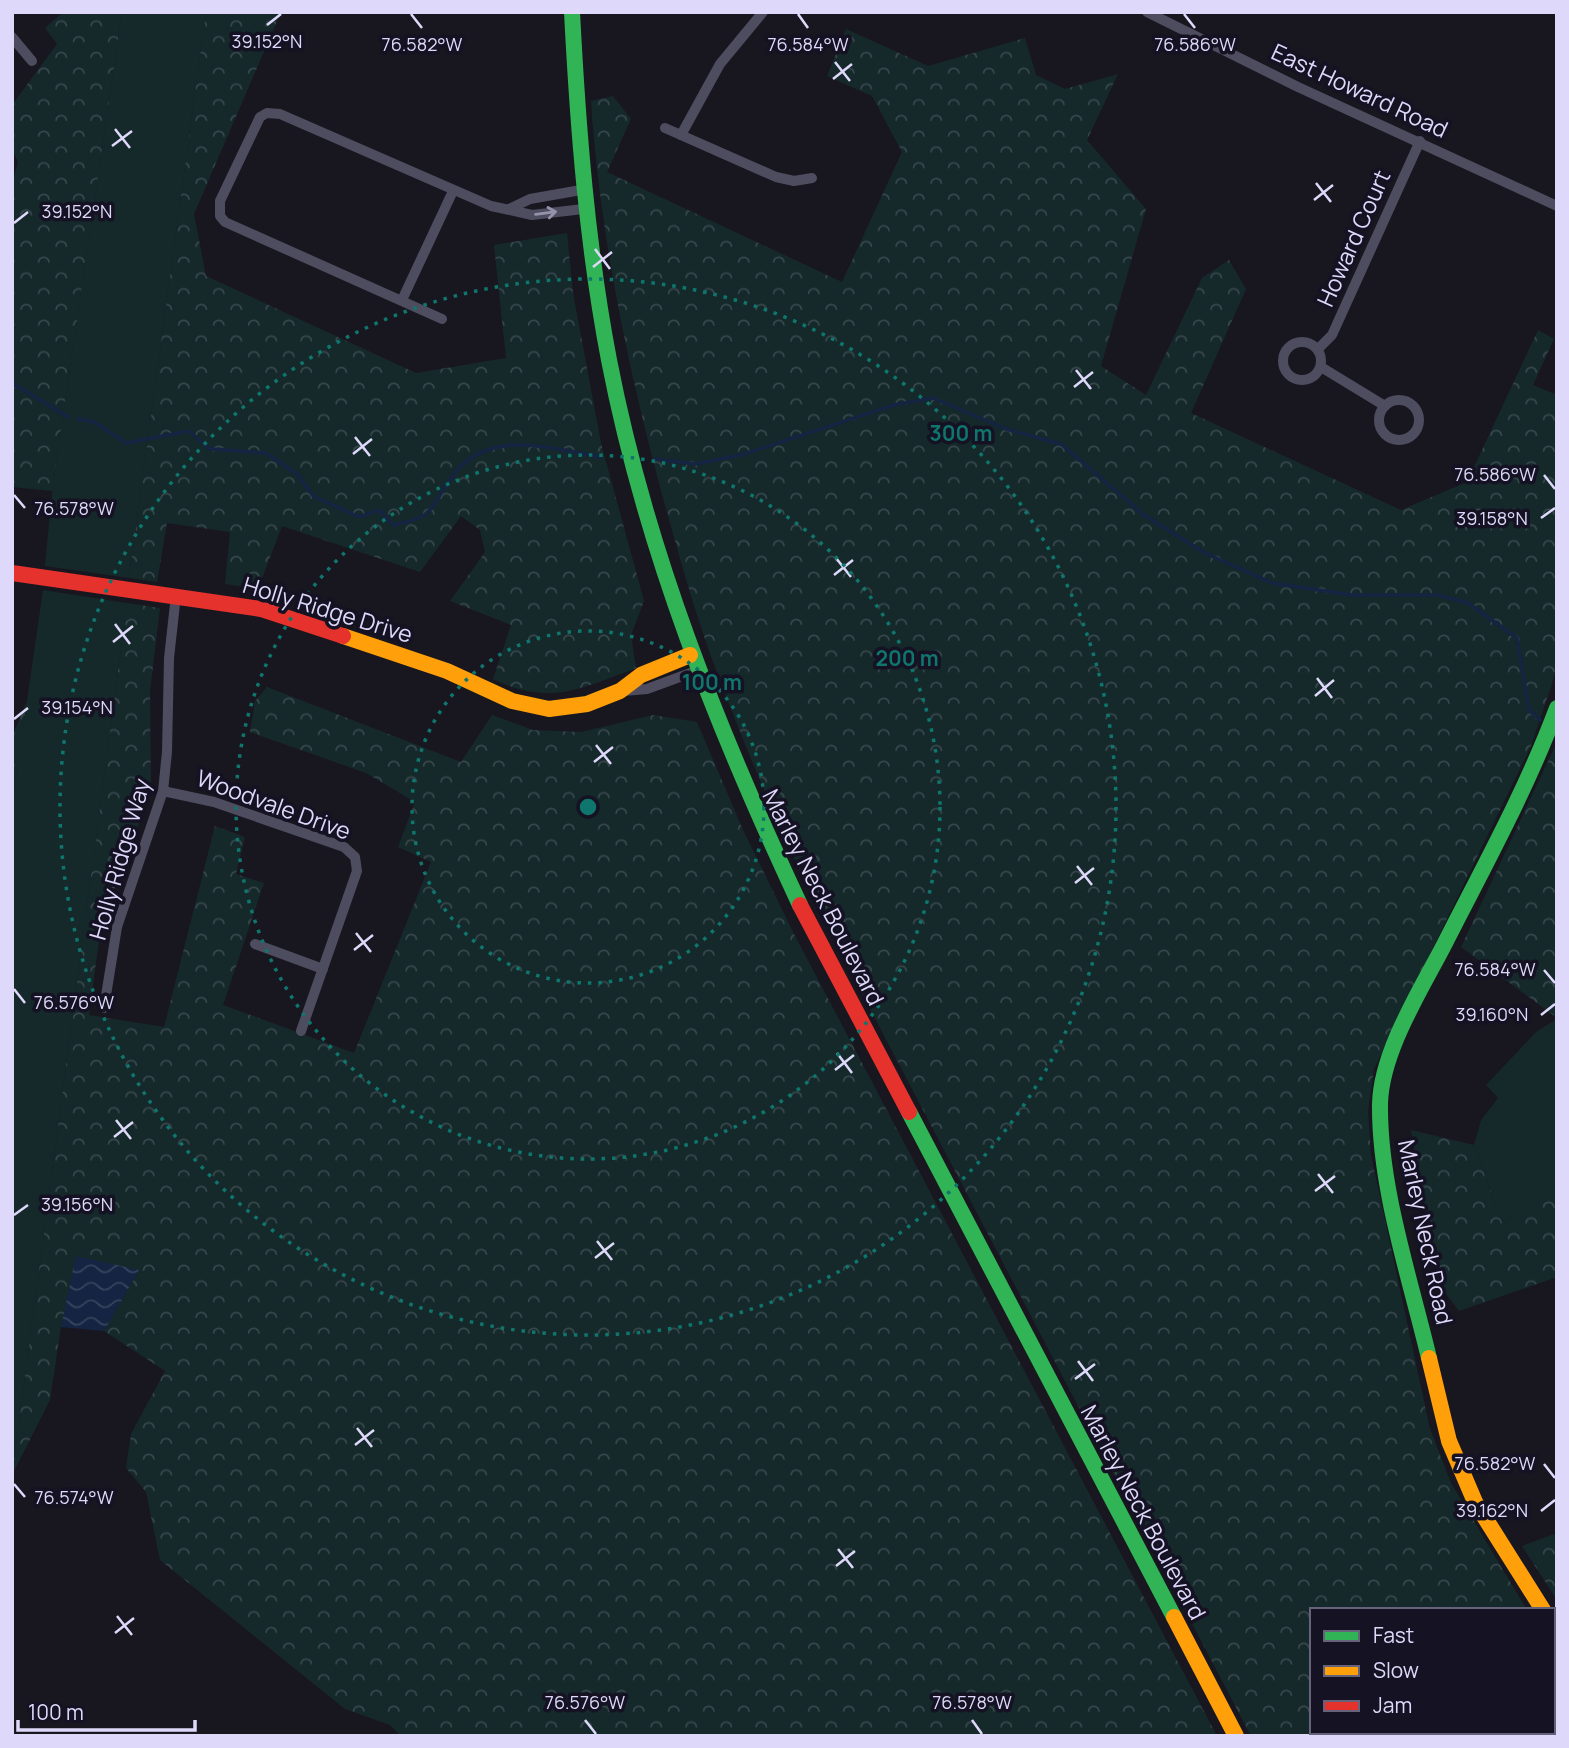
<svg xmlns="http://www.w3.org/2000/svg" width="1569" height="1748" font-family="Manrope,sans-serif">
	<style>
		.grass { fill: #15292b }
		.forest { fill: url(#forest-crowns) }
		.water { fill: url(#water-waves) }
		.lines { fill: none; stroke-linecap: round; stroke-linejoin: round }
		.stream { stroke: #142442; stroke-width: 3.5 }
		.street { stroke: #4e4c5f; stroke-width: 10 }
		.fast { stroke: #30b455; stroke-width: 16 }
		.slow { stroke: #ff9f0a; stroke-width: 16 }
		.jam { stroke: #e5322d; stroke-width: 16 }
		.oneway { stroke: #9692ac }
		.ticks { fill: none; stroke: #ded9fa; stroke-width: 2.5 }
		.ring { fill: none; stroke: #0f766e; stroke-width: 3.5; stroke-dasharray: 3.5 7 }
		.labels { text-anchor: middle; dominant-baseline: central; stroke-width: 7; stroke-linejoin: round; paint-order: stroke }
		.street-label { font-size: 23px; fill: #ded9fa; stroke: #151223 }
		.ticks-label { font-size: 18px; text-anchor: middle; fill: #ded9fa; stroke: #151223; stroke-width: 7; stroke-linejoin: round; paint-order: stroke }
		.centre { fill: #0f766e; stroke: #151223; stroke-width: 3.5 }
		.ring-label { font-size: 21px; text-anchor: middle; font-weight: bold; fill: #0f766e; stroke: #151223; stroke-width: 7; stroke-linejoin: round; paint-order: stroke }
	</style>
	<defs>
		<pattern id="forest-crowns" width="20" height="18" patternUnits="userSpaceOnUse" patternTransform="scale(1.75)"><rect width="20" height="18" fill="#15292b"/><path d="M2 6a3 3 0 1 1 6 0M12 15a3 3 0 1 1 6 0" fill="none" stroke="#37474b"/></pattern>
		<pattern id="water-waves" width="16" height="10" patternUnits="userSpaceOnUse" patternTransform="scale(1.75)"><rect width="16" height="10" fill="#142442"/><path d="M0 5q4-4 8 0t8 0" fill="none" stroke="#36435e"/></pattern>
	</defs>
	<rect width="100%" height="100%" fill="#18161f"/>
	<g class="grass">
		<polygon points="122,12 206,12 129,578 45,566 52,491"/>
		<polygon points="43,590 127,603 12,1475 12,804"/>
		<polygon points="1557,1019 1557,1177 1503,1225 1474,1145 1481,1120 1498,1098 1486,1085 1537,1031"/>
	</g>
	<g class="forest">
		<polygon points="63,12 122,12 52,491 12,487 12,183 18,162 12,149 12,105 57,44 45,28"/>
		<path d="M 206,12 L 281,12 L 194,214 L 206,276 L 416,373 L 506,358 L 494,245 L 567,233 L 573,293 L 601,443 L 644,601 L 631,635 L 636,668 C 583,688 549,707 493,679 L 511,625 L 450,601 L 485,552 L 480,530 L 461,516 L 420,572 L 282,526 L 258,589 L 225,584 L 230,532 L 167,523 L 157,582 L 129,578 Z"/>
		<path d="M 846,29 L 928,66 L 1025,38 L 1036,75 L 1065,89 L 1118,74 L 1087,140 L 1146,209 L 1101,366 L 1146,395 L 1202,278 L 1229,260 L 1246,289 L 1191,413 L 1401,510 L 1467,482 L 1538,330 L 1554,339 L 1533,385 L 1557,395 L 1557,664 L 1551,687 L 1531,746 L 1374,1069 L 1368,1111 L 1371,1155 L 1430,1429 L 1451,1483 L 1527,1610 L 1312,1610 L 1312,1732 L 1553,1732 L 1553,1652 L 1557,1657 L 1557,1736 L 1251,1736 L 813,900 C 780,827 748,755 720,680 C 697,621 680,559 663,498 C 628,368 600,236 591,101 L 613,96 L 631,119 L 607,172 L 842,282 L 902,152 L 872,96 L 827,76 Z"/>
		<polygon points="127,603 160,608 150,691 151,791 101,925 89,1015 164,1027 215,826 245,837 236,874 264,883 223,1005 354,1053 431,862 398,847 415,802 366,773 250,732 255,701 267,687 461,762 492,715 533,730 581,732 653,715 697,722 743,830 794,934 1217,1736 401,1736 390,1725 345,1709 160,1560 146,1492 126,1468 131,1434 165,1371 104,1331 139,1270 61,1327 50,1400 12,1475"/>
		<polygon points="27,701 12,804 12,737"/>
		<polygon points="1557,742 1557,1018 1461,947"/>
		<polygon points="1411,1130 1474,1145 1503,1225 1557,1177 1557,1277 1459,1311 1438,1283"/>
		<polygon points="1557,1533 1557,1600 1522,1546"/>
	</g>
	<polygon class="water" points="76,1256 139,1270 104,1331 61,1327"/>
	<g class="lines">
		<g class="stream">
			<polyline points="12,383 68,417"/>
			<path d="M 78,419 L 94,422 L 126,443 L 189,431 L 210,449 L 266,453 L 298,475 L 313,496 L 359,517 L 379,510 L 393,525 C 436,517 428,510 451,478 C 486,427 550,448 600,457"/>
			<polyline points="655,459 695,464 741,455 894,405 933,398 1006,429 1061,444 1144,515 1205,553 1272,583 1352,595 1438,595 1468,603 1517,638 1529,710 1540,720"/>
		</g>
		<g class="street">
			<polyline points="1147,12 1298,87 1557,206"/>
			<polyline points="12,37 32,61"/>
			<polyline points="665,128 776,177 794,181 812,178"/>
			<polyline points="681,135 720,64 763,12"/>
			<polyline points="509,209 530,199 581,190"/>
			<polyline points="402,300 453,191"/>
			<polyline points="442,319 225,222 220,216 220,201 260,117 267,113 280,114 491,206 532,215 583,209"/>
			<circle cx="1302" cy="361" r="19"/>
			<polyline points="1318,349 1332,335 1420,141"/>
			<polyline points="1321,367 1385,406"/>
			<circle cx="1399" cy="420" r="20"/>
			<polyline points="623,691 647,689 696,671"/>
			<polyline points="163,791 214,802 344,847 355,857 357,871 301,1031"/>
			<polyline points="255,944 323,969"/>
			<polyline points="104,1008 117,927 163,791 167,752 169,658 176,595"/>
		</g>
		<g class="fast">
			<path d="M 572,12 C 578,129 587,245 609,360 C 646,551 718,730 800,905"/>
			<polyline points="909,1112 1174,1617"/>
			<path d="M 1429,1358 C 1410,1278 1379,1187 1380,1104 C 1381,1053 1420,991 1443,947 C 1483,868 1526,791 1557,708"/>
		</g>
		<g class="slow">
			<polyline points="343,636 447,671 512,701 549,709 587,704 620,691 641,675 690,655"/>
			<polyline points="1429,1358 1449,1441 1475,1502 1543,1610"/>
			<polyline points="1174,1617 1236,1736"/>
			<polyline points="1553,1626 1557,1631"/>
		</g>
		<g class="jam">
			<polyline points="12,573 261,609 343,636"/>
			<polyline points="800,905 909,1112"/>
		</g>
	</g>
	<defs><path id="oneway-shaft" d="M-6 0H5M1.5-3L5.5 0L1.5 3" fill="none" stroke-width="1.6" stroke-linecap="round" stroke-linejoin="round" transform="scale(1.75)"/></defs>
	<use class="oneway" href="#oneway-shaft" transform="translate(546 213) rotate(-7)"/>
	<path class="ticks" d="M 411,14 L 422,28M 798,14 L 808,28M 1184,14 L 1195,28M 267,25 L 281,14M 835,62 L 850,81M 833,79 L 852,64M 115,129 L 130,148M 112,146 L 132,131M 1316,183 L 1331,202M 1314,200 L 1333,185M 14,223 L 28,212M 595,249 L 610,269M 593,267 L 612,252M 1076,370 L 1091,389M 1074,387 L 1093,372M 355,437 L 370,456M 353,454 L 372,439M 1544,475 L 1555,489M 14,495 L 25,508M 1541,518 L 1555,508M 836,558 L 851,577M 834,575 L 853,560M 115,624 L 130,644M 113,642 L 133,626M 1317,678 L 1332,698M 1315,696 L 1334,680M 14,719 L 28,708M 596,745 L 611,764M 594,762 L 613,747M 1077,866 L 1092,885M 1075,883 L 1094,868M 356,933 L 371,952M 354,950 L 373,935M 1544,970 L 1555,983M 14,989 L 25,1003M 1541,1015 L 1555,1004M 837,1053 L 852,1073M 835,1070 L 854,1055M 116,1120 L 131,1139M 114,1137 L 133,1122M 1318,1174 L 1333,1193M 1315,1191 L 1335,1176M 14,1215 L 28,1205M 597,1241 L 612,1260M 595,1258 L 614,1243M 1078,1361 L 1093,1381M 1075,1379 L 1095,1364M 357,1428 L 372,1447M 355,1445 L 374,1430M 1544,1464 L 1555,1478M 14,1484 L 25,1497M 1541,1511 L 1555,1500M 838,1549 L 853,1568M 836,1566 L 855,1551M 117,1616 L 132,1635M 115,1633 L 134,1618M 585,1720 L 596,1734M 972,1720 L 982,1734"/>
	<g class="ring">
		<circle cx="588" cy="807" r="176"/>
		<circle cx="588" cy="807" r="352"/>
		<circle cx="588" cy="807" r="528"/>
	</g>
	<g class="labels">
		<g class="street-label">
			<text transform="translate(1360 90) rotate(25)">East Howard Road</text>
			<text transform="translate(1353 238) rotate(-66)">Howard Court</text>
			<text transform="translate(328 609) rotate(17)">Holly Ridge Drive</text>
			<text transform="translate(274 804) rotate(20)">Woodvale Drive</text>
			<text transform="translate(119 859) rotate(-74)">Holly Ridge Way</text>
			<text transform="translate(824 897) rotate(63)">Marley Neck Boulevard</text>
			<text transform="translate(1426 1232) rotate(78)">Marley Neck Road</text>
			<text transform="translate(1144 1512) rotate(62)">Marley Neck Boulevard</text>
		</g>
	</g>
	<g class="ticks-label">
		<text x="267" y="48">39.152°N</text>
		<text x="422" y="51">76.582°W</text>
		<text x="808" y="51">76.584°W</text>
		<text x="1195" y="51">76.586°W</text>
		<text x="77" y="218">39.152°N</text>
		<text x="1495" y="481">76.586°W</text>
		<text x="74" y="515">76.578°W</text>
		<text x="1492" y="525">39.158°N</text>
		<text x="77" y="714">39.154°N</text>
		<text x="1495" y="976">76.584°W</text>
		<text x="74" y="1009">76.576°W</text>
		<text x="1492" y="1021">39.160°N</text>
		<text x="77" y="1211">39.156°N</text>
		<text x="1495" y="1470">76.582°W</text>
		<text x="74" y="1504">76.574°W</text>
		<text x="1492" y="1517">39.162°N</text>
		<text x="585" y="1709">76.576°W</text>
		<text x="972" y="1709">76.578°W</text>
	</g>
	<circle cx="588" cy="807" r="10" class="centre"/>
	<g class="ring-label">
		<text x="961" y="441">300 m</text>
		<text x="907" y="666">200 m</text>
		<text x="712" y="690">100 m</text>
	</g>
	<rect width="1569" height="1748" fill="none" stroke="#ded9fa" stroke-width="28"/>
	<rect x="1310" y="1608" width="245" height="126" fill="#151223" stroke="#656279" stroke-width="2"/>
	<rect x="1324" y="1631" width="35" height="10" fill="#30b455" stroke="#656279" stroke-width="2"/>
	<text x="1373" y="1643" font-size="21" fill="#ded9fa">Fast</text>
	<rect x="1324" y="1666" width="35" height="10" fill="#ff9f0a" stroke="#656279" stroke-width="2"/>
	<text x="1373" y="1678" font-size="21" fill="#ded9fa">Slow</text>
	<rect x="1324" y="1701" width="35" height="10" fill="#e5322d" stroke="#656279" stroke-width="2"/>
	<text x="1373" y="1713" font-size="21" fill="#ded9fa">Jam</text>
	<path d="M18 1720v10h177v-10" fill="none" stroke="#ded9fa" stroke-width="3.5"/>
	<text x="28" y="1720" font-size="21" fill="#ded9fa" stroke="#151223" stroke-width="5" paint-order="stroke">100 m</text>
</svg>
